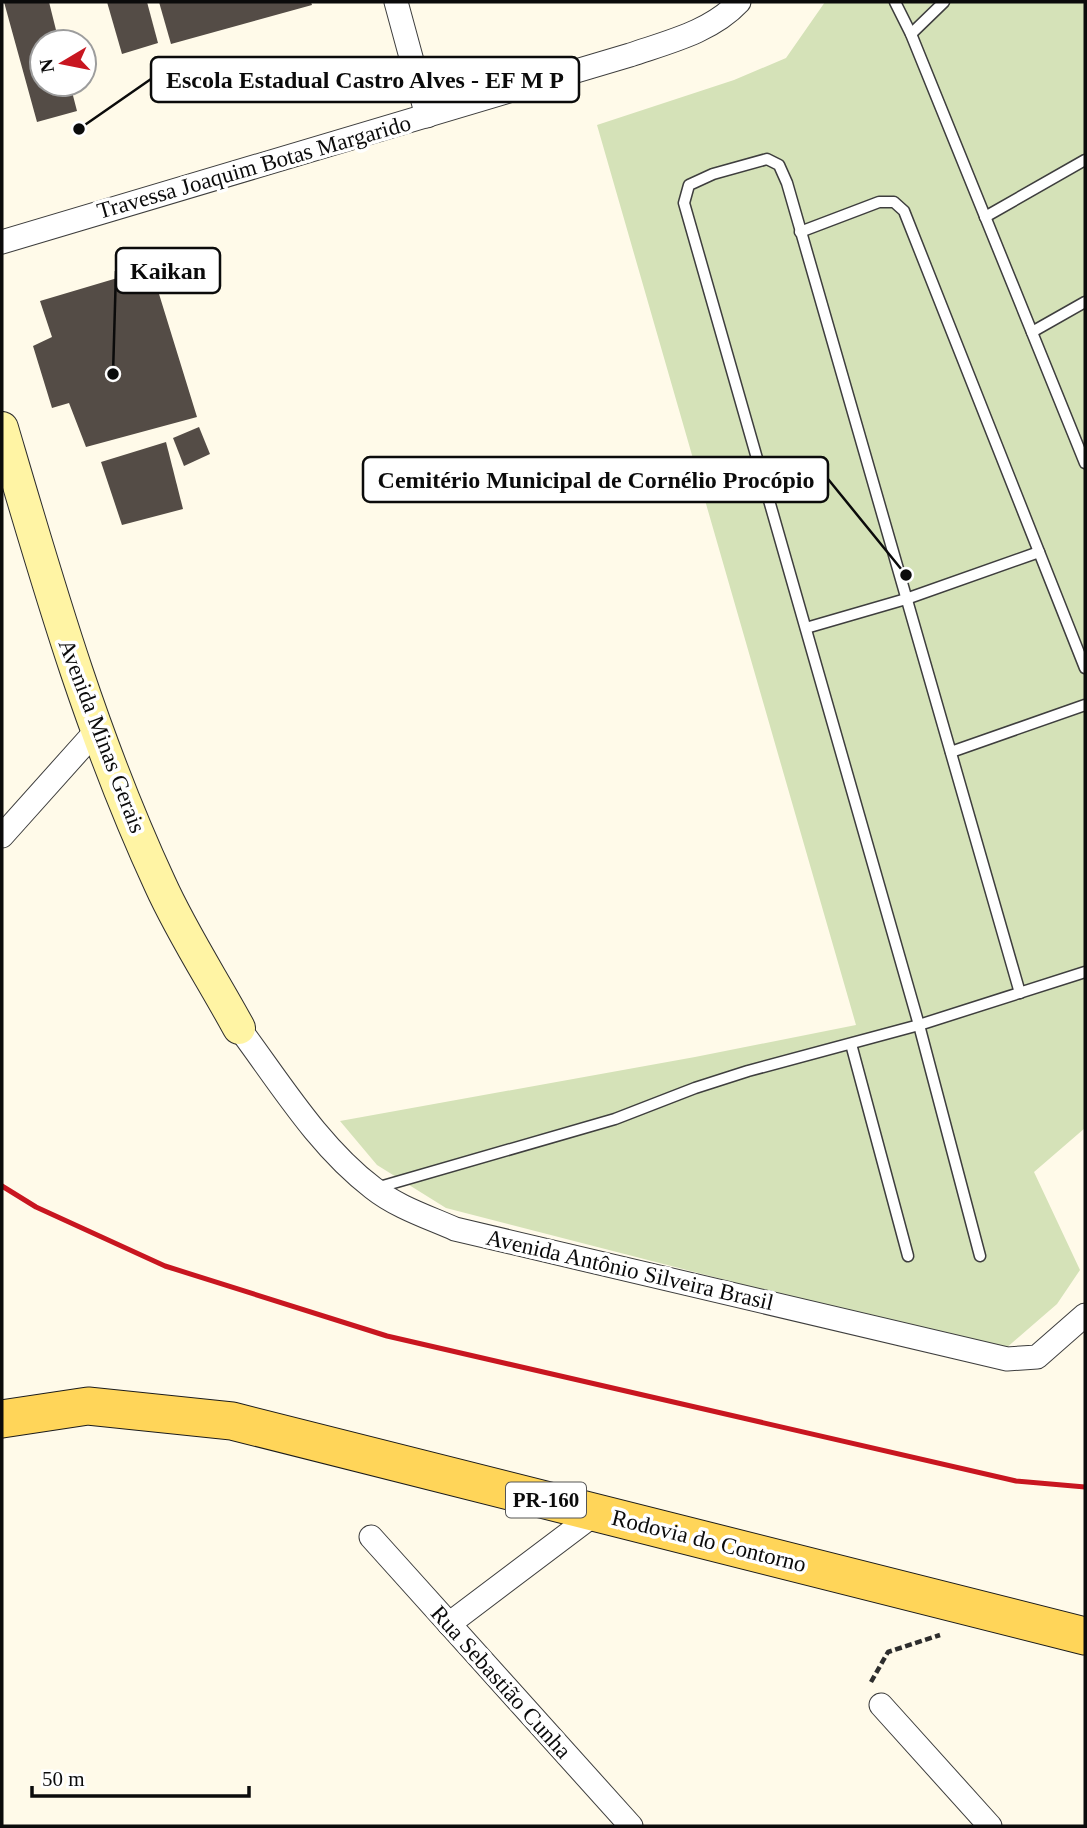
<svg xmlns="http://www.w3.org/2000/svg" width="1087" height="1828" font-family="'Times New Roman',serif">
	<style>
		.cemetery { fill: #d5e2b8 }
		.building { fill: #544c46 }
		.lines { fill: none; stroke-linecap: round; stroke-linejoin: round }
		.lane-casing { stroke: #3e3e3e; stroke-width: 13 }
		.street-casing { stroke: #3e3e3e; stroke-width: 25 }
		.secondary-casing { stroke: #2d2d2d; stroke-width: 34 }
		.primary-casing { stroke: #1c1c1c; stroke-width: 39 }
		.path { stroke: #2d2d2d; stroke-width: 4.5; stroke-dasharray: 7 3.5; stroke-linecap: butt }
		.lane { stroke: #fff; stroke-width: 10 }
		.street { stroke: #fff; stroke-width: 23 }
		.secondary { stroke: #fff4a4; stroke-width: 32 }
		.primary { stroke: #ffd559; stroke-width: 37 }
		.rail { stroke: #c81620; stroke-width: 5 }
		.labels { text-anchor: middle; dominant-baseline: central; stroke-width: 7; stroke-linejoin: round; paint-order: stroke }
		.shield { fill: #fff; stroke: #545454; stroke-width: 2 }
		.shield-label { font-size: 21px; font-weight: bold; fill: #0b0b0b }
		.street-label { font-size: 23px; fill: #0b0b0b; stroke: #fff }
		.leader { fill: none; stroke: #0b0b0b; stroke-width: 2.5 }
		.callout-dot { fill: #0b0b0b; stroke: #fff; stroke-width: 2.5 }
		.callout { fill: #fff; stroke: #0b0b0b; stroke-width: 2.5 }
		.callout-label { font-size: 24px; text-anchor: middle; font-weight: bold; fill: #0b0b0b }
	</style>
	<rect width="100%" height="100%" fill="#fffae9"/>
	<polygon class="cemetery" points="825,2 1085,2 1085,1128 1034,1172 1080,1270 1057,1304 1005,1349 943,1336 446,1208 377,1165 340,1121 695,1057 856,1025 597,125 734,80 786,58"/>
	<g class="building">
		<polygon points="4,2 49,2 59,42 42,42 42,84 70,84 77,111 37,122"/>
		<polygon points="107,2 147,2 158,43 122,54"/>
		<polygon points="159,2 311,2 312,5 171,44"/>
		<polygon points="151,268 197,417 86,447 69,403 52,408 33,346 52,337 40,301"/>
		<polygon points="199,427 210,454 184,466 173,438"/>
		<polygon points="166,442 183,509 122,525 101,462"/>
	</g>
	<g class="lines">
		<defs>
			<g id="lane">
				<polyline points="895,2 911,34 1085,463"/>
				<polyline points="911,34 944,2"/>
				<polyline points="985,217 1085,160"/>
				<polyline points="800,232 879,202 894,202 904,211 1085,668"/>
				<polyline points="1032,332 1085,302"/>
				<polyline points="806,628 906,599 1039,552"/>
				<polyline points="951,752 1085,705"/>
				<polyline points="851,1044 908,1256"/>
				<polyline points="376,1188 615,1119 695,1088 748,1071 919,1025 1085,972"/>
				<polyline points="980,1256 919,1025 684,203 689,185 713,174 767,159 779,165 787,183 1020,993"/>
			</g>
			<g id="street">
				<polyline points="396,2 427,116"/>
				<path d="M 2,242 L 630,55 C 668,42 711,32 739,2"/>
				<polyline points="2,836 96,731"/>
				<path d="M 239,1028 C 280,1083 318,1146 373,1188 C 397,1207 428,1217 455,1229 L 1007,1359 L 1037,1357 L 1085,1315"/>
				<polyline points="371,1537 631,1826"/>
				<polyline points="449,1624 596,1513"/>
				<polyline points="881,1705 990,1826"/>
			</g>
			<path id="secondary" d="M 2,428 C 48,584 91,735 160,884 C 182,933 213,980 239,1028"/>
			<polyline id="primary" points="2,1419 88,1406 232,1421 1085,1636"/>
		</defs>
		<use href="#lane" class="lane-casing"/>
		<use href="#street" class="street-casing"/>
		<use href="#secondary" class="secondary-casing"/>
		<use href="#primary" class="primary-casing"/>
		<polyline class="path" points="871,1682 888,1652 940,1635"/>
		<use href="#lane" class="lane"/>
		<use href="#street" class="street"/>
		<use href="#secondary" class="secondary"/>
		<use href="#primary" class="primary"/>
		<polyline class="rail" points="2,1186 36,1207 165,1266 387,1336 1016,1481 1085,1487"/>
	</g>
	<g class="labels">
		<rect class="shield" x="506" y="1482.5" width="80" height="35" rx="5"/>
		<g class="shield-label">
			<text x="546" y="1500">PR-160</text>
		</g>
		<g class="street-label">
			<text transform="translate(254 167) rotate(-16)">Travessa Joaquim Botas Margarido</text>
			<text transform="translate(102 736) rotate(69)">Avenida Minas Gerais</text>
			<text transform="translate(630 1270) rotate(13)">Avenida Antônio Silveira Brasil</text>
			<text transform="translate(709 1541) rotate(14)">Rodovia do Contorno</text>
			<text transform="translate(501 1682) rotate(48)">Rua Sebastião Cunha</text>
		</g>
	</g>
	<path class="leader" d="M79 129L151 79M113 374L116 271M906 575L828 479"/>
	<g class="callout-dot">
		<circle cx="79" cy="129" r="7"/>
		<circle cx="113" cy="374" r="7"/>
		<circle cx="906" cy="575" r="7"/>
	</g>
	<g class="callout">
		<rect x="151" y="57" width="428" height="45" rx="7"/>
		<rect x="116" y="248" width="104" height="45" rx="7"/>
		<rect x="363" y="457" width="465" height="45" rx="7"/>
	</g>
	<g class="callout-label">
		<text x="365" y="88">Escola Estadual Castro Alves - EF M P</text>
		<text x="168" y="279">Kaikan</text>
		<text x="596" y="488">Cemitério Municipal de Cornélio Procópio</text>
	</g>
	<rect width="1087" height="1828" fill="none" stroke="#0b0b0b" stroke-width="7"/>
	<g transform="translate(63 63) rotate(260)"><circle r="33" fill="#ffffff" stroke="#9d9d9d" stroke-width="2"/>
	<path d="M0-5L12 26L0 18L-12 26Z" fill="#c81620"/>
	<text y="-10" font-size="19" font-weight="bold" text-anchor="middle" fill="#0b0b0b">N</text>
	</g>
	<path d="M32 1786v10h217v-10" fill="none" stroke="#0b0b0b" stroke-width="3.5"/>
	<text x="42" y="1786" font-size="21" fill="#0b0b0b" stroke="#ffffff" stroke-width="5" paint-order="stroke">50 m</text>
</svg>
